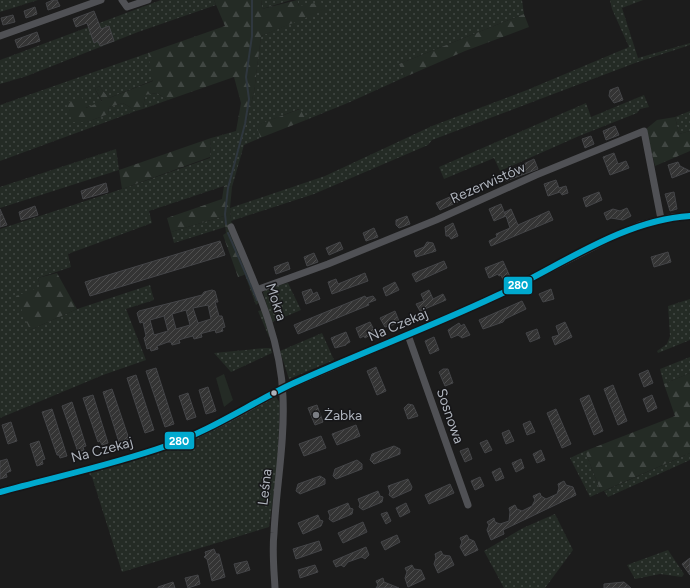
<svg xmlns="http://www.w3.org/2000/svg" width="690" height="588" font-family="Figtree,sans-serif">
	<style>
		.grass { fill: url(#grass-dots) }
		.forest { fill: url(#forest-firs) }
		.park { fill: #242b25 }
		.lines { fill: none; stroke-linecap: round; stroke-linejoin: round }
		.stream { stroke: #2f373e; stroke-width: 2 }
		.building { fill: url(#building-hatch); stroke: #444548; fill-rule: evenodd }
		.minor { stroke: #505155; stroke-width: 7 }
		.bus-1-casing { stroke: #161618; stroke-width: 9 }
		.bus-1 { stroke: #00a9ce; stroke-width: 6 }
		.bus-dot { fill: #aeb3bc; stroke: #161618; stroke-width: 1.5 }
		.poi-dot { fill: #7b7e84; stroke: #161618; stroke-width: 1.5 }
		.labels { text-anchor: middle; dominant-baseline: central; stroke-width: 3; stroke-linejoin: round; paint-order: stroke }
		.street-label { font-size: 14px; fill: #aeb3bc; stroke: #161618 }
		.poi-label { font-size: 14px; fill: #aeb3bc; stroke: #161618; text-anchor: start }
		.line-badge { stroke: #161618; stroke-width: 1.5 }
		.badge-label { font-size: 11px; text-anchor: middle; font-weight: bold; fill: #fff }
	</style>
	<defs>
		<pattern id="grass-dots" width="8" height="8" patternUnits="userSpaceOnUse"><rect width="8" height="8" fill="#242b25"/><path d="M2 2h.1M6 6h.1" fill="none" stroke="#414743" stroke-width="1.8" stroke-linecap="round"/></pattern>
		<pattern id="forest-firs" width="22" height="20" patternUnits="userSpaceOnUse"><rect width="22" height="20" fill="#242b25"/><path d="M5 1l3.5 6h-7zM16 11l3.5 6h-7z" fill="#414743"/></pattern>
		<pattern id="building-hatch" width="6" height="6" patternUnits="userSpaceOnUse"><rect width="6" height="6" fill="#343434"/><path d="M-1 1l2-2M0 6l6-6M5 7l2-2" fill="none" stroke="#4f4f4f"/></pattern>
	</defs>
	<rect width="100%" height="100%" fill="#1c1c1c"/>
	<g class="grass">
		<polygon points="0,0 38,0 0,12"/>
		<polygon points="161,0 214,0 216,5 138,32 27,76 0,84 0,60"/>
		<polygon points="261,0 291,0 262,9"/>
		<polygon points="297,0 522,0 524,14 399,64 405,77 350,102 306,120 299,109 258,125 260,138 244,145 232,187 224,186 149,211 152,223 68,254 71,267 38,278 40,287 30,330 77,309 150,285 154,300 126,309 146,360 103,375 0,418 0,229 122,189 210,158 211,138 236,131 244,131 254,92 261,36 325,9 299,6"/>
		<polygon points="610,0 643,0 622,8 638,58 690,43 690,45 635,63 432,140 428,145 314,194 231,221 230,208 325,176 432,126 527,90 629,47 612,9"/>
		<polygon points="148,53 154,80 109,98 99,86 95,89 102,102 85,108 73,122 87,122 108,114 109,107 123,103 136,111 0,161 0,105"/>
		<polygon points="157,93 168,100 143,109 145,95"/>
		<polygon points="644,95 649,107 640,109 637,113 579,136 500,171 494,158 444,179 439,167 586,103 591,117"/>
		<polygon points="690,111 690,131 679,134 675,117"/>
		<polygon points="116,149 119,170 0,208 0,187"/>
		<polygon points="224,216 225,227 174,243 171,232"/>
		<polygon points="249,273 260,302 256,305 245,275"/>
		<polygon points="288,283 301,310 272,322 263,292 271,287"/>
		<polygon points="690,299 690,340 658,353 657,351 667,344 670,336 668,306"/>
		<polygon points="262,310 271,336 269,337 258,311"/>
		<polygon points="322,333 334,360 289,379 280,351"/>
		<polygon points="265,348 271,348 272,353 231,372 214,353"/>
		<polygon points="690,357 690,373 664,384 660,369"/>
		<polygon points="276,397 280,403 277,470 269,527 122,572 92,477 88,473 192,440"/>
		<polygon points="585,451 601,492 590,497 570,458"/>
		<polygon points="690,453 690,460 608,497 604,491"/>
		<polygon points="555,514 573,550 545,588 504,588 484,551 523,528"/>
		<polygon points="668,550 684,574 682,577 660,574 635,579 627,565"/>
	</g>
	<g class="forest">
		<polygon points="214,0 261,0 262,9 297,0 299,6 321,2 325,10 261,36 254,92 244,131 236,131 241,103 234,77 168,100 157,93 145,95 143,109 136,111 123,103 109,107 108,114 87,122 73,122 66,103 82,97 86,108 102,101 95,89 99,86 109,98 153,81 148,53 225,26"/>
		<polygon points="524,14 529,27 465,51 405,77 399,64"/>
		<polygon points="300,109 306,120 260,138 257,125"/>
		<polygon points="675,117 679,134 690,131 690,151 655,166 646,129 657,120"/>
		<polygon points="211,138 210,157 122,189 119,170"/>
		<polygon points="224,186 232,187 230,208 231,221 253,272 238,277 223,235 226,233 224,216 171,232 167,218 222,199"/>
		<polygon points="57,273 77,309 30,330 16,296 40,287 38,278"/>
		<polygon points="690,373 690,453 601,492 585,451 675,416 664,384"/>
	</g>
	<polygon class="park" points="224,374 233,400 224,407 216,378"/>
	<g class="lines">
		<g class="stream">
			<polyline points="226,224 225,214 228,188 245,124 249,99 246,77 252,36 252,0"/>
			<polyline points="228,233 257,300"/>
		</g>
	</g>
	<g class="building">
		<polygon points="53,0 57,0 60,6 48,10 46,3"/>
		<polygon points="35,7 37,14 26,18 24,11"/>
		<polygon points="94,11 101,29 109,26 114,41 100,46 98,41 94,43 87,23 76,27 73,19"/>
		<polygon points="13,15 15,22 3,25 1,18"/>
		<polygon points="37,32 40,41 18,48 15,40"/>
		<polygon points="618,87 623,100 614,103 609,96 610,90"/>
		<polygon points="615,126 619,135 606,140 603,131"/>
		<polygon points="591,136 594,144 585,148 582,139"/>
		<polygon points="614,153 618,164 626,161 629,168 610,175 603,157"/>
		<polygon points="534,159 538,169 506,181 503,174"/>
		<polygon points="678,162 680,166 690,171 672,178 668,165"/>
		<polygon points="556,180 559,188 566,186 568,193 562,195 560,192 548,196 544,184"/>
		<polygon points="106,183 108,192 83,199 81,191"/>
		<polygon points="461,192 464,199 440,210 436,203"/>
		<polygon points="599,192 602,200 586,207 583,198"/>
		<polygon points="674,192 677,209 670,211 665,194"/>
		<polygon points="501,204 505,214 505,212 511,209 518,225 549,211 553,220 491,246 489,241 497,237 496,234 510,228 506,216 494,221 489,209"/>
		<polygon points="35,206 38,215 21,220 19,212"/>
		<polygon points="627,208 631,216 623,220 611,218 607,220 604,213 613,209 620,211"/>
		<polygon points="0,209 7,225 0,227"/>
		<polygon points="407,216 410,224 399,228 396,225 396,220"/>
		<polygon points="453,223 458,236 451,239 449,236 446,236 445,227"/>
		<polygon points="374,228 378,237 366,241 363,233"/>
		<polygon points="220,241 225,255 90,296 85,282"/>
		<polygon points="340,242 343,249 329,255 326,248"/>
		<polygon points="427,242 433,243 436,251 416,257 414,251 424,247"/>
		<polygon points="668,252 671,262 654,267 651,257"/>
		<polygon points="314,253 318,262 307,266 304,257"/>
		<polygon points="444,261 447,268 416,282 412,274"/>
		<polygon points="503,261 511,279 504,282 501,275 499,276 498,274 489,278 485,268"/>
		<polygon points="288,262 290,269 276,274 274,267"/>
		<polygon points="365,273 368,281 332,294 328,282 336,279 338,284"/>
		<polygon points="395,282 399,290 386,296 383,288"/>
		<polygon points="311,289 313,294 317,292 320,299 306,304 302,292"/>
		<polygon points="551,289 554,299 543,302 539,294"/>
		<path d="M 212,290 L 215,291 L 218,302 L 215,302 L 219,316 L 222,316 L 225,327 L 222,328 L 223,331 L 216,333 L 215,330 L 203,333 L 201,334 L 202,337 L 194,339 L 193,336 L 185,338 L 179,340 L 180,343 L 172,345 L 171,342 L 168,342 L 157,346 L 158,349 L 151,351 L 150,348 L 147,349 L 144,338 L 146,336 L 143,322 L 140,323 L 137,313 L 139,311 L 202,295 L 204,292 ZM 208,305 L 211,319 L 198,323 L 193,308 ZM 186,310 L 190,325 L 176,329 L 172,314 ZM 164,316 L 168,331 L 154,335 L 150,320 Z"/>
		<polygon points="429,290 433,299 443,294 446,300 420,311 416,304 424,301 421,294"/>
		<polygon points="365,296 366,298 373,296 376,300 368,303 369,305 298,334 294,325"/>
		<polygon points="522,301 526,309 505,319 503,322 483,329 479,320"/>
		<polygon points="395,311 399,321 395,323 396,324 385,327 380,318"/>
		<polygon points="370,322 375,332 365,338 364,336 360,338 356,328"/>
		<polygon points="565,322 572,337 555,345 552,337 559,335 556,326"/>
		<polygon points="459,323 461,326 464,324 470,335 462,338 458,335 451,338 448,330"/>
		<polygon points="537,329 540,338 530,342 526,333"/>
		<polygon points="346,332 350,342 346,344 346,345 335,348 331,338"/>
		<polygon points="434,337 439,350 430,354 425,341"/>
		<polygon points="376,367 386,391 377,395 367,371"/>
		<polygon points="156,368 174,424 165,427 146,371"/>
		<polygon points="443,369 448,369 453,383 445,386 439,372"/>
		<polygon points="648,370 653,383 644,387 639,374"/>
		<polygon points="136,375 154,430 145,433 127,378"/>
		<polygon points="613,385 627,421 618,425 604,389"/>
		<polygon points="208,387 216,411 206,414 199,390"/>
		<polygon points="112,389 129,439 119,442 103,392"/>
		<polygon points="188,393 196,417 187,420 179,396"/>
		<polygon points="93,395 108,443 102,445 100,441 98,442 83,398"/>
		<polygon points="589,395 603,431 594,435 580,399"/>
		<polygon points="652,395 657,408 648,412 643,399"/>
		<polygon points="72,402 86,446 83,447 84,450 78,452 62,406"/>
		<polygon points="408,404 413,405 418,416 408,419 404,408"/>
		<polygon points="317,405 323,422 315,425 308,408"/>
		<polygon points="52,409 67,456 60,458 59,455 57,455 42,412"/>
		<polygon points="556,409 571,444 562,448 547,413"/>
		<polygon points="530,421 535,432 527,435 523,424"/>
		<polygon points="11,422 17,441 8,444 2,425"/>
		<polygon points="356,425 360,436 337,445 332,434"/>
		<polygon points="509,430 514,441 506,444 502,433"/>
		<polygon points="321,436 326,448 304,456 299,444"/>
		<polygon points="487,440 492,450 485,453 480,443"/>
		<polygon points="39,441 45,459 42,460 43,464 37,466 30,444"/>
		<polygon points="394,446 400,449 400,454 374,464 370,460 372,454"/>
		<polygon points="468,448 472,459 465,462 460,451"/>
		<polygon points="541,450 545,460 537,463 533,454"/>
		<polygon points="7,459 11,471 6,473 7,477 0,479 0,461"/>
		<polygon points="521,459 524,468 516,472 512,463"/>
		<polygon points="357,460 362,464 362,469 336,479 333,476 335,469"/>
		<polygon points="500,468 504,478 496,481 492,472"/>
		<polygon points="320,476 325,479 325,484 300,494 296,491 298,484"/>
		<polygon points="480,477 484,486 475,490 471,481"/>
		<polygon points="408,479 412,487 411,490 393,498 389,495 390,492 388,486"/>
		<polygon points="564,481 566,485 573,487 576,495 503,530 504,534 491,540 487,530 489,525 487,522 494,518 495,522 500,524 509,521 510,512 509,508 515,505 517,509 522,511 532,506 535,500 533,496 540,493 541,496 546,499 557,494 559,488 558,484"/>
		<polygon points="450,484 454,493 429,504 425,495"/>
		<polygon points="378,491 380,496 383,497 382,502 363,510 359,507 360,504 358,499"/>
		<polygon points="348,503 350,508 353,509 352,514 333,522 329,519 330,516 328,511"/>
		<polygon points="406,503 410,512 400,517 396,508"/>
		<polygon points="387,512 391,521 386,524 381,514"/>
		<polygon points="318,515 320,520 323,521 321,526 303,534 298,523"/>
		<polygon points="363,522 367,532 343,543 338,533"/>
		<polygon points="397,535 400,542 385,550 381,542"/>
		<polygon points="467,535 469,539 474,541 478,550 465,556 460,547 462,542 460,538"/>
		<polygon points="319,541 322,550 296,559 293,549"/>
		<polygon points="366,547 369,555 365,559 362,557 348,562 344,567 341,565 336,567 333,561"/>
		<polygon points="214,549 216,554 219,554 225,577 212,581 207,559 204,557 206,555 205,552"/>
		<polygon points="441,551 443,555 450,556 454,565 438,573 434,564 436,558 435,554"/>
		<polygon points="690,558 690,575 682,564"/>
		<polygon points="247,561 250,570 237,574 234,564"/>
		<polygon points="315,565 318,572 300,578 298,570"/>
		<polygon points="412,565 414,569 421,570 425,579 408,587 405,578 407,572 405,568"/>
		<polygon points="198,575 200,584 188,588 185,578"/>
		<polygon points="383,578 384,582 399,588 376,588 378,585 376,581"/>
		<polygon points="173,582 175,588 158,588 158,587"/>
		<polygon points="624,582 631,588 604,588 604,584"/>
	</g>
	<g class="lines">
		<g class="minor">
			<polyline points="122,0 127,7 148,0"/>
			<polyline points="0,36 101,0"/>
			<path d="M 231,227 C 254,282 281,337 283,397 C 285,443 276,488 274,533 C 272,552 274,570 275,588"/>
			<polyline points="259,289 328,264 436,220 536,175 644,131 661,219"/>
			<polyline points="408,335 468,505"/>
			<path d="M 0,492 C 63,474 129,462 190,437 C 226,423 258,401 293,384 L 495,297 L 615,236 L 640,225 L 673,217 L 690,216"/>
		</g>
		<defs>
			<path id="bus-1" d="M 0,492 C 55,477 112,465 166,446 C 212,430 251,403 294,383 C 360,353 428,328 494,297 C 556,269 621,220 690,216"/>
		</defs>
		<use href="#bus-1" class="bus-1-casing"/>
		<use href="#bus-1" class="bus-1"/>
	</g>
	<circle class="bus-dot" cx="274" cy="393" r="3.5"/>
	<circle class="poi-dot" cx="316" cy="415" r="4"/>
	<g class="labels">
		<g class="street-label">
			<text transform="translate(488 183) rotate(-24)">Rezerwistów</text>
			<text transform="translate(276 302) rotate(72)">Mokra</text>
			<text transform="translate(398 325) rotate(-23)">Na Czekaj</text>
			<text transform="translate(450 416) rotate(71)">Sosnowa</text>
			<text transform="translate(102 450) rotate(-15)">Na Czekaj</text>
			<text transform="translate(265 487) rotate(-83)">Leśna</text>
		</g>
		<g class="poi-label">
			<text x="324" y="415">Żabka</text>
		</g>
	</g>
	<g class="line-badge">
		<rect x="503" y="276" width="30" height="19" rx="4" fill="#00a9ce"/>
		<rect x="164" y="431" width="31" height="19" rx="4" fill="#00a9ce"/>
	</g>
	<g class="badge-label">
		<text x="518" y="289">280</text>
		<text x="179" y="445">280</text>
	</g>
</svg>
